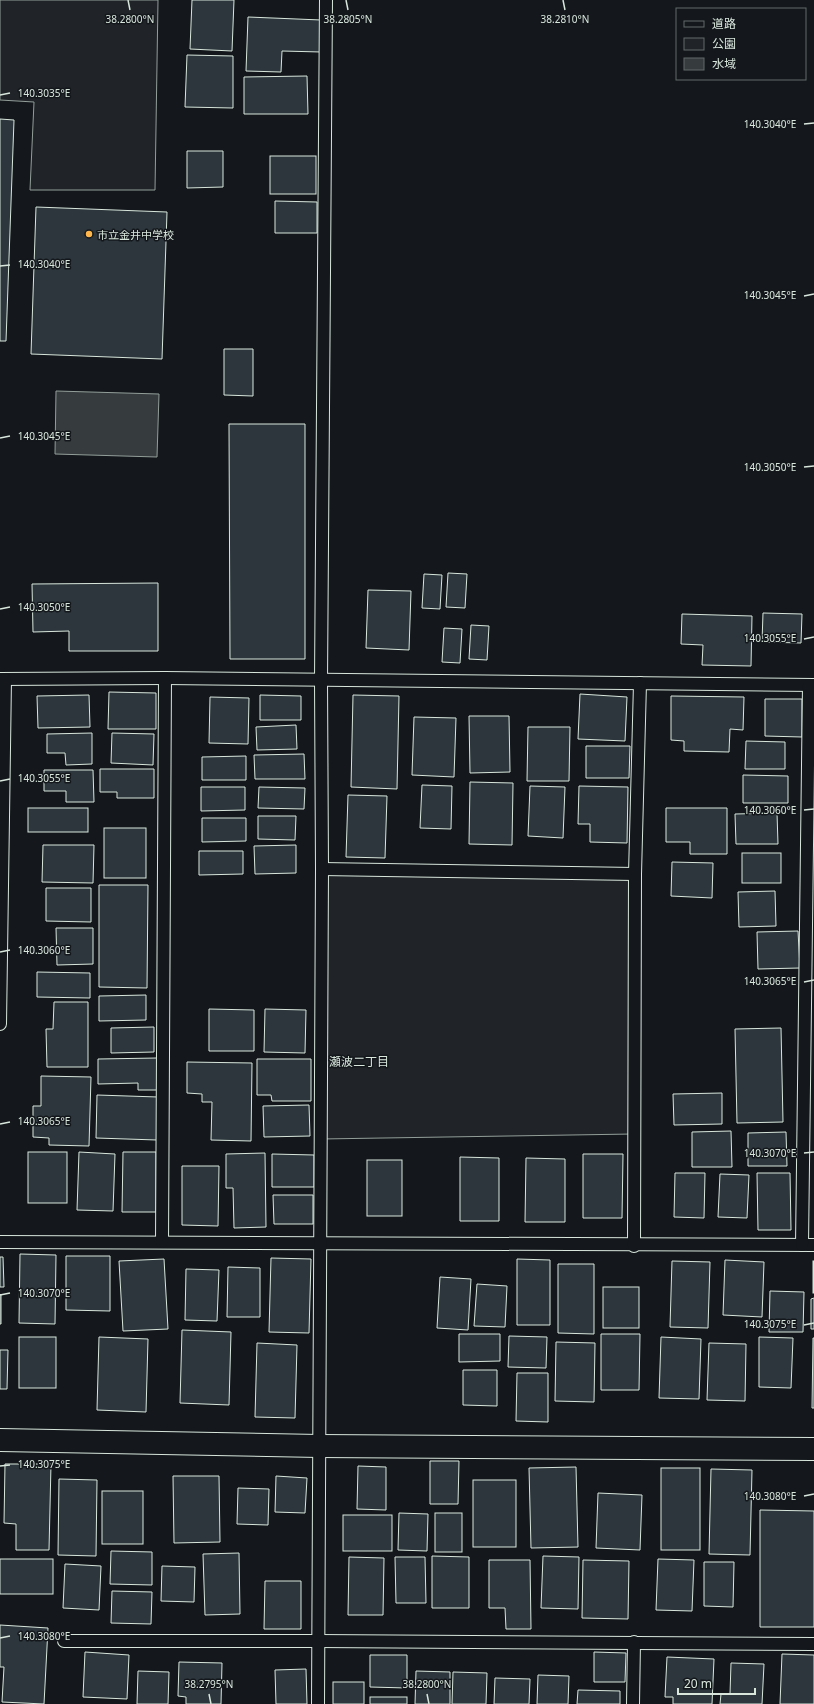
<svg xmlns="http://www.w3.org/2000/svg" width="814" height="1704" font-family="'Noto Sans','Noto Sans JP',sans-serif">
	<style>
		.green { fill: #202428; stroke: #939e99 }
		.water { fill: #363b3e; stroke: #939e99 }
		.building { fill: #2c363c; stroke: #d8e6dc }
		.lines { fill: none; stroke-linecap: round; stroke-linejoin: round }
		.lane-casing { stroke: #d8e6dc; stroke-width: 14 }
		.street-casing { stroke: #d8e6dc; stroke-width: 24 }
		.lane { stroke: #14181c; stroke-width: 12 }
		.street { stroke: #14181c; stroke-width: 22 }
		.ticks { fill: none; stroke: #d8e6dc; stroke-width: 1.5 }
		.poi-dot { fill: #ffb74d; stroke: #14181c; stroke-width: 1.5 }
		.labels { text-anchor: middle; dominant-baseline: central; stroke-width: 3; stroke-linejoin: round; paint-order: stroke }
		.poi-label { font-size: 11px; fill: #d8e6dc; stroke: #14181c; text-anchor: start }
		.neighbourhood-label { font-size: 12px; fill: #d8e6dc; stroke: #14181c }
		.ticks-label { font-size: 10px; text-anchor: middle; fill: #d8e6dc; stroke: #14181c; stroke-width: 3; stroke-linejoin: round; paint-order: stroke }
	</style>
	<rect width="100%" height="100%" fill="#14181c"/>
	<g class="green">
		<polygon points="0,0 158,0 155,190 30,190 34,102 0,100"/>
		<polygon points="322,869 635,874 633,1134 321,1139"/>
	</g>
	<polygon class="water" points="56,391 159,394 157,457 55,454"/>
	<g class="building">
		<polygon points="192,0 234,0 232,51 190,49"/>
		<polygon points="248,17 321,20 321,52 282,51 281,72 246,71"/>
		<polygon points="187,55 233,56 233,108 185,107"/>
		<polygon points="307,76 308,114 244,114 244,77"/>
		<polygon points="0,119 14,120 6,341 0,341"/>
		<polygon points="187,151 223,151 223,187 187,188"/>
		<rect x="270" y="156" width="46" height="38"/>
		<polygon points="275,201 317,202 317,233 275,233"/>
		<polygon points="36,207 167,212 162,359 31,354"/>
		<polygon points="224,349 253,349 253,396 224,395"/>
		<polygon points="229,424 305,424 305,659 230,659"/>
		<polygon points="448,573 467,574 465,608 446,607"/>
		<polygon points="424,574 442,575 440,609 422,608"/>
		<polygon points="158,583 158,651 69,651 69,631 33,632 32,584"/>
		<polygon points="368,590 411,591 409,650 366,648"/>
		<polygon points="763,613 802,614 801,643 762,642"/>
		<polygon points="682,614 752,616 751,666 702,665 703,645 681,644"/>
		<polygon points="471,625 489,626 487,660 469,659"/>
		<polygon points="444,628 462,629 460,663 442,662"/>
		<polygon points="109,692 156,693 156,729 108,729"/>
		<polygon points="580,694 627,697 625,741 578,739"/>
		<polygon points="89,695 90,727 38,728 37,696"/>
		<polygon points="260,695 301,696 301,720 260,720"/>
		<polygon points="353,695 399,696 397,789 351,787"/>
		<polygon points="671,696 744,697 743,730 730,729 729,752 684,751 684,741 671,740"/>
		<polygon points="210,697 249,698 248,744 209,743"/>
		<polygon points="765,699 802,699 802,737 765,736"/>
		<polygon points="469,716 509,716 510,772 470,773"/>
		<polygon points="414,717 456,718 454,777 412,775"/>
		<polygon points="296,725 297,749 257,750 256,727"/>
		<polygon points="528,727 570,727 569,781 527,781"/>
		<polygon points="92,733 92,764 66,765 65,753 47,753 47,734"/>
		<polygon points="112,733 154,734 153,765 111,763"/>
		<polygon points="746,741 785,742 785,769 745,769"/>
		<polygon points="586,746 630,746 629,778 586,778"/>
		<polygon points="304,754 305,779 255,779 254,755"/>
		<polygon points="246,756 246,780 202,780 202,757"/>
		<polygon points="100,769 154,769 154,798 117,798 117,792 100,792"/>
		<polygon points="44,770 93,770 94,802 66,802 66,791 44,791"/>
		<polygon points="743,775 788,776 788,803 743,803"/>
		<polygon points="470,782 513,783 512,845 469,844"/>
		<polygon points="422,785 452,786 451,829 420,828"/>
		<polygon points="530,786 565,787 563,838 528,836"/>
		<polygon points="579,786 628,787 627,843 590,842 590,824 578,824"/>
		<polygon points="201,787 245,787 245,810 201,811"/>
		<polygon points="259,787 305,788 304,809 258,808"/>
		<polygon points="348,795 387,796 385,858 346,857"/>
		<rect x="28" y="808" width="60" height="24"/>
		<polygon points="666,808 727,808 727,854 690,854 690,842 666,842"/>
		<polygon points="777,813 778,844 736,844 735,814"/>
		<polygon points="258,816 296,816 295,840 258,839"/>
		<polygon points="202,818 246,818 246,841 202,842"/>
		<rect x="104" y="828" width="42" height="50"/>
		<polygon points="43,845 94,845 93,883 42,882"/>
		<polygon points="296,845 296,873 255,874 254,846"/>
		<polygon points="199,851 243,851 243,874 199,875"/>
		<rect x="742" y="853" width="39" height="30"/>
		<polygon points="672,862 713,863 712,898 671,896"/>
		<polygon points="99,885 148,885 147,988 99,987"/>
		<polygon points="46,888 91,888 91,922 46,921"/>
		<polygon points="775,891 776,926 739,927 738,892"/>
		<polygon points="56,928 93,928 93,964 57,965"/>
		<polygon points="798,931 800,968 758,969 757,932"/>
		<polygon points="37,972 90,973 90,998 37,997"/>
		<polygon points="146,995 146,1020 99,1021 99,996"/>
		<polygon points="54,1002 88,1002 88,1067 47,1067 46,1029 53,1029"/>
		<polygon points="209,1009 254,1010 254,1051 209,1051"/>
		<polygon points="265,1009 306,1010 305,1053 264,1052"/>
		<polygon points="154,1027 154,1052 111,1053 111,1028"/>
		<polygon points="781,1028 783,1122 737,1123 735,1029"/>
		<polygon points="157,1058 158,1090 138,1090 138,1083 98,1084 98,1059"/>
		<polygon points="257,1059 311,1059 311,1101 272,1101 271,1095 257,1095"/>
		<polygon points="187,1062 252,1063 251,1141 211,1140 212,1102 202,1102 202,1094 187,1093"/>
		<polygon points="41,1076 91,1077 89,1146 49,1145 49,1138 33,1137 33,1106 41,1106"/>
		<polygon points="722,1093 722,1124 674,1125 673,1094"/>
		<polygon points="97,1095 158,1097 157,1140 96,1138"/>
		<polygon points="309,1105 310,1136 264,1137 263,1106"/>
		<polygon points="731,1131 732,1167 692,1167 692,1132"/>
		<polygon points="786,1132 787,1166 748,1166 748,1133"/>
		<rect x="28" y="1152" width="39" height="51"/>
		<polygon points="79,1152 115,1154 113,1211 77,1210"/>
		<polygon points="123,1152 156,1152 156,1212 122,1212"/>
		<polygon points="265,1153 266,1227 234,1228 233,1188 226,1188 226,1154"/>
		<polygon points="272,1154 314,1155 314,1187 272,1187"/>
		<polygon points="583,1154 623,1154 622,1218 583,1218"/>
		<polygon points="460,1157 499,1158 499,1221 460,1221"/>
		<polygon points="526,1158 565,1159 565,1222 525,1222"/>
		<rect x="367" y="1160" width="35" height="56"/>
		<polygon points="182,1166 219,1166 218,1226 182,1225"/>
		<polygon points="675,1173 705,1173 704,1218 674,1217"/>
		<polygon points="757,1173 790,1173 791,1230 758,1230"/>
		<polygon points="720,1174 749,1175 747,1218 718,1217"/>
		<polygon points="273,1195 313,1195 313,1224 274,1224"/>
		<polygon points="20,1254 56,1255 55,1324 19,1323"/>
		<polygon points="66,1256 110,1256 110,1311 66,1310"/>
		<polygon points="0,1257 3,1257 4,1287 0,1287"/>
		<polygon points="271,1258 311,1259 309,1333 269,1332"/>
		<polygon points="164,1259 168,1329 123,1331 119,1261"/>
		<polygon points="517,1259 550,1260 550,1325 517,1325"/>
		<polygon points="725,1260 764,1262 762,1317 723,1315"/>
		<polygon points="672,1261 710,1262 708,1328 670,1327"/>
		<rect x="813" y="1261" width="1" height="32"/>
		<polygon points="558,1264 594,1264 594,1334 558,1333"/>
		<polygon points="228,1267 260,1268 260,1317 227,1317"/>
		<polygon points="186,1269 219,1270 217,1321 185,1320"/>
		<polygon points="440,1277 471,1279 468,1330 437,1328"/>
		<polygon points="477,1284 507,1286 505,1327 474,1326"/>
		<rect x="603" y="1287" width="36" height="41"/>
		<polygon points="770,1291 804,1292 803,1332 769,1332"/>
		<polygon points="0,1294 1,1295 1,1324 0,1324"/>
		<polygon points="814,1298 814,1329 811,1329 811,1299"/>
		<polygon points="182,1330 231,1332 229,1405 180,1403"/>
		<polygon points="459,1334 500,1334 500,1361 459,1362"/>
		<polygon points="601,1334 640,1334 639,1390 601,1390"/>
		<polygon points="509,1336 547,1337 546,1368 508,1367"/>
		<rect x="19" y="1337" width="37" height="51"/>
		<polygon points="99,1337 148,1339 146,1412 97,1410"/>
		<polygon points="661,1337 701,1339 699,1399 659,1398"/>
		<polygon points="759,1337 793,1338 791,1388 759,1387"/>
		<polygon points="813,1338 814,1338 814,1408 812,1408"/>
		<polygon points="556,1342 595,1343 594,1402 555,1401"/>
		<polygon points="257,1343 297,1345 295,1418 255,1417"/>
		<polygon points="709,1343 746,1344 745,1401 707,1400"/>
		<polygon points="0,1350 8,1350 7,1389 0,1389"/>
		<polygon points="463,1370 497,1370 497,1406 463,1405"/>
		<polygon points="517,1373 548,1373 548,1422 516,1421"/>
		<polygon points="430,1461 459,1461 458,1504 430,1504"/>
		<polygon points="5,1464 51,1464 49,1550 16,1550 16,1524 4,1523"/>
		<polygon points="358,1466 386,1467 386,1510 357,1509"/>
		<polygon points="576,1467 578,1547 531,1548 529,1468"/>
		<rect x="661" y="1468" width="39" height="82"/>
		<polygon points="711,1469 752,1470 750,1555 709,1554"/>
		<polygon points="173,1476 219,1476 220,1542 174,1543"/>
		<polygon points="276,1476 307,1478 305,1513 275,1512"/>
		<polygon points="59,1479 97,1480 96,1556 58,1555"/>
		<rect x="473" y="1480" width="43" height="67"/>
		<polygon points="238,1488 269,1489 268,1525 237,1524"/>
		<rect x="102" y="1491" width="41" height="53"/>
		<polygon points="598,1493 642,1495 640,1550 596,1548"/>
		<polygon points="760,1510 814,1511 814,1627 760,1627"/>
		<polygon points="399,1513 428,1514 427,1551 398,1550"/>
		<rect x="435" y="1513" width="27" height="39"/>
		<rect x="343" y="1515" width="49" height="36"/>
		<polygon points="111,1551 152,1552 152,1585 110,1584"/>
		<polygon points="239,1553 240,1614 205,1615 203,1554"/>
		<polygon points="432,1556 469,1557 469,1608 432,1608"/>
		<polygon points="543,1556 579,1557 578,1609 541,1608"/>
		<polygon points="349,1557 384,1558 383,1615 348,1615"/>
		<polygon points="395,1557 425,1557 426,1603 396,1603"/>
		<rect x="0" y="1559" width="53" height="35"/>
		<polygon points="658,1559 694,1560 692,1611 656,1610"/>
		<polygon points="489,1560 530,1560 531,1629 506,1629 505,1608 489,1608"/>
		<polygon points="583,1560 629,1561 628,1619 582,1618"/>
		<polygon points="704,1562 734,1562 733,1607 704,1606"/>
		<polygon points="65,1564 101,1566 99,1610 63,1608"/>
		<polygon points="162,1566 195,1567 194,1602 161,1601"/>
		<polygon points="265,1581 301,1581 301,1629 264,1629"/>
		<polygon points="112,1591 152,1592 151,1624 111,1623"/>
		<polygon points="0,1625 48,1628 44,1704 2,1702 4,1667 0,1667"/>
		<polygon points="85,1652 129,1655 127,1699 83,1697"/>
		<polygon points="594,1652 626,1653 625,1682 594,1682"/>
		<polygon points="782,1654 814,1655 814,1704 780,1704"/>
		<polygon points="370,1655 407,1655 407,1688 370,1687"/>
		<polygon points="667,1657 714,1659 712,1704 673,1704 673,1697 665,1697"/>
		<polygon points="179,1662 222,1663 221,1704 186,1704 186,1697 178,1696"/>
		<polygon points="731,1663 764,1664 762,1704 720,1704 721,1694 730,1694"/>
		<polygon points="306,1669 307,1704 276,1704 275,1670"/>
		<polygon points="138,1671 169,1672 168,1704 137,1704"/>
		<polygon points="416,1671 450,1672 450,1704 415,1704"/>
		<polygon points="453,1672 487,1673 486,1704 452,1704"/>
		<polygon points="538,1675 569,1676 568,1704 537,1704"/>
		<polygon points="495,1678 530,1679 529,1704 494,1704"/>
		<rect x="333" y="1682" width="31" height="22"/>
		<polygon points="578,1690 620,1691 620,1704 577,1704"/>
		<rect x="370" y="1697" width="37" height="7"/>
	</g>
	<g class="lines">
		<defs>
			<g id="lane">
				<polyline points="0,679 165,678 814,685"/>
				<polyline points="322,869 635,874"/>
				<polyline points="0,1024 5,679"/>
				<polyline points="0,1242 814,1245"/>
				<polyline points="162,1242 165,678"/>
				<polyline points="802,1245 809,685"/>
				<polyline points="634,1246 635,874 640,683"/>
				<polyline points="64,1641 318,1641 814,1644"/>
				<polyline points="318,1704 322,869 321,680 326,0"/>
				<polyline points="633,1704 634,1642"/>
			</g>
			<polyline id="street" points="0,1440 319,1446 814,1449"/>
		</defs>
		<use href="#lane" class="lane-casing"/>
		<use href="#street" class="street-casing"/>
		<use href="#lane" class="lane"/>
		<use href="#street" class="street"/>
	</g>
	<path class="ticks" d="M 128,0 L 130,10M 346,0 L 348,10M 563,0 L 565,10M 0,95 L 10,93M 804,124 L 814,123M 0,266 L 10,265M 804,296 L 814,294M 0,438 L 10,436M 804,467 L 814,466M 0,609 L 10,607M 804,639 L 814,637M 0,781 L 10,779M 804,810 L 814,809M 0,952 L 10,950M 804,982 L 814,980M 0,1124 L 10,1122M 804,1153 L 814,1152M 0,1295 L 10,1293M 804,1325 L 814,1323M 0,1466 L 10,1465M 804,1496 L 814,1494M 0,1638 L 10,1636M 209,1694 L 211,1704M 427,1694 L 429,1704"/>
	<circle class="poi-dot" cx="89" cy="234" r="4"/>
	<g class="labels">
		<g class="poi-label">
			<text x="97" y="234">市立金井中学校</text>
		</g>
		<g class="neighbourhood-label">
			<text x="359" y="1061">瀬波二丁目</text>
		</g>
	</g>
	<g class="ticks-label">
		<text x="130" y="23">38.2800°N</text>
		<text x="348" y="23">38.2805°N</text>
		<text x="565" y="23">38.2810°N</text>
		<text x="44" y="97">140.3035°E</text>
		<text x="770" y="128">140.3040°E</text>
		<text x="44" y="268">140.3040°E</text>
		<text x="770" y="299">140.3045°E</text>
		<text x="44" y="440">140.3045°E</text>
		<text x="770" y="471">140.3050°E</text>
		<text x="44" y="611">140.3050°E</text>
		<text x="770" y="642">140.3055°E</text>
		<text x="44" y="782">140.3055°E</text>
		<text x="770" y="814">140.3060°E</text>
		<text x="44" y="954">140.3060°E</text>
		<text x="770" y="985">140.3065°E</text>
		<text x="44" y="1125">140.3065°E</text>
		<text x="770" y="1157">140.3070°E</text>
		<text x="44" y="1297">140.3070°E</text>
		<text x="770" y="1328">140.3075°E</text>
		<text x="44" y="1468">140.3075°E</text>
		<text x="770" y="1500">140.3080°E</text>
		<text x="44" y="1640">140.3080°E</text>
		<text x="209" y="1688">38.2795°N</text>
		<text x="427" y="1688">38.2800°N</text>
	</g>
	<rect x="676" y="8" width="130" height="72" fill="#14181c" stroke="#626a69"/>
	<rect x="684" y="21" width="20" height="6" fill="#14181c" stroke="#626a69"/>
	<text x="712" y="28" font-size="12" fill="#d8e6dc">道路</text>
	<rect x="684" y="38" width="20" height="12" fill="#202428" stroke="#626a69"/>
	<text x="712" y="48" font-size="12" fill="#d8e6dc">公園</text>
	<rect x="684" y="58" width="20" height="12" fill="#363b3e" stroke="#626a69"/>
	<text x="712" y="68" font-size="12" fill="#d8e6dc">水域</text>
	<path d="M678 1688v6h77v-6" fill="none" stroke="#d8e6dc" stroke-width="2"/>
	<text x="684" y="1688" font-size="12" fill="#d8e6dc" stroke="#14181c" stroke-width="3" paint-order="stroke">20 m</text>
</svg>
